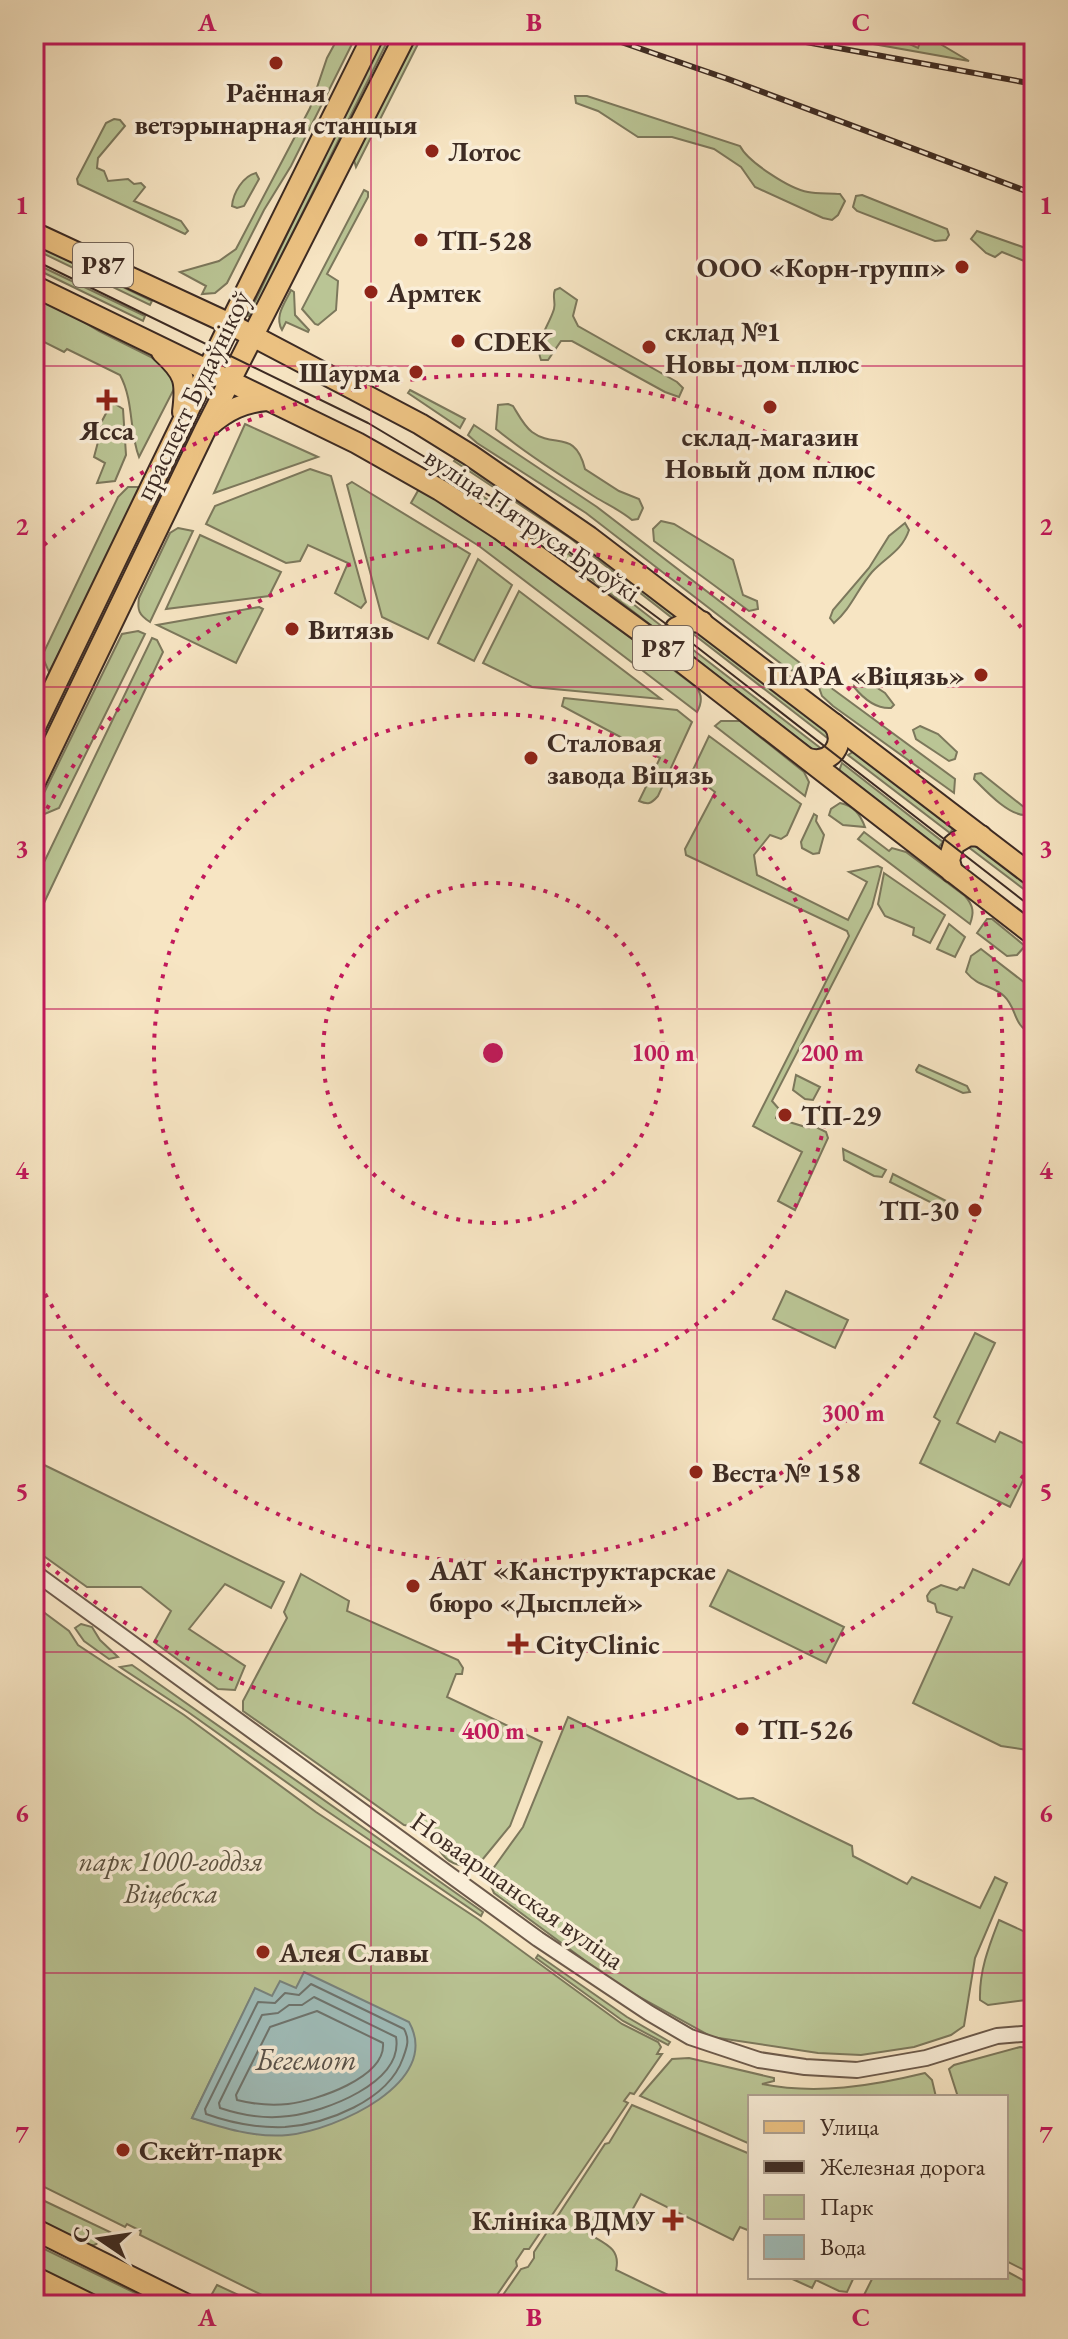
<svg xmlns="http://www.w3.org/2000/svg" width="1068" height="2339" font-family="'EB Garamond',serif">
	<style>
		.green { fill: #bac595; stroke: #7c785c; stroke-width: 2; fill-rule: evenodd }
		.water { fill: #9fbdba; stroke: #78837e; stroke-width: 2 }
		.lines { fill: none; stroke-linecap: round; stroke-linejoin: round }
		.shore { stroke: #6e746e; stroke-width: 2 }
		.minor-casing { stroke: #6c5a4b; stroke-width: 18 }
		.primary-casing { stroke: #3d2b23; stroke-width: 24 }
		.minor { stroke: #faeed8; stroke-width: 14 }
		.primary { stroke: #ecc282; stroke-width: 20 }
		.tram { stroke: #3d2b23; stroke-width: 2 }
		.rail-casing { stroke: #3d2b23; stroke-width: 6 }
		.rail { stroke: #faeed8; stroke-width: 3; stroke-dasharray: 9; stroke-linecap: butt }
		.grid { fill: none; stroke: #c2185b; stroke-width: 2; stroke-opacity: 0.55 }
		.ring { fill: none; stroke: #c2185b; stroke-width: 4; stroke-dasharray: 4 8 }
		.poi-dot { fill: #8f2418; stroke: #faeed8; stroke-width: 3 }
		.labels { text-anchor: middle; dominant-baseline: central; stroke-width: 7; stroke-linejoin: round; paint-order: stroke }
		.shield { fill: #faeed8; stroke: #766659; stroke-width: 2 }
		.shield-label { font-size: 26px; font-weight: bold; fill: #3d2b23 }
		.poi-label { font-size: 28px; font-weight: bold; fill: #3d2b23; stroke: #faeed8; text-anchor: start }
		.street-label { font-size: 28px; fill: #3d2b23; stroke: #faeed8 }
		.park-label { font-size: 28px; font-style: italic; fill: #5c5240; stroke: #faeed8 }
		.water-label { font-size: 30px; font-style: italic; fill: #565049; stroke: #faeed8 }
		.centre { fill: #c2185b; stroke: #faeed8; stroke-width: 4 }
		.ring-label { font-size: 24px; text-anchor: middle; font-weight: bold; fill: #c2185b; stroke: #faeed8; stroke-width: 7; stroke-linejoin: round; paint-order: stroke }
		.neatline { fill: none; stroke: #c2185b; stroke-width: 3 }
		.grid-label { font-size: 26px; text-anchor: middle; font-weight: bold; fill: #c2185b }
	</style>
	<rect width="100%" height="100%" fill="#f7e5c3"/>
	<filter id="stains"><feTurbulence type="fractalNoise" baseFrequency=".0025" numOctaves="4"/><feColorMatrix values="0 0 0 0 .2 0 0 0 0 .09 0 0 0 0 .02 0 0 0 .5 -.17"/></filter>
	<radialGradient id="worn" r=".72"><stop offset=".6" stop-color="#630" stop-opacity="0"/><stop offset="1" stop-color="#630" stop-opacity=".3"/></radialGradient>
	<g class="green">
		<polygon points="340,34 357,34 291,166 264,210 227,283 215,293 202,294 206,286 180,272 219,261 236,249 310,108 327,58"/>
		<polygon points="383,34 391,34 251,317 248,316"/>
		<polygon points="417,34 423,34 356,167 354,160"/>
		<polygon points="867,34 904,34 907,43 918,48 923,34 929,34 942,45 969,61 868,43 865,36"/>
		<path d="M 575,96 L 587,96 L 740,146 C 748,162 790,189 808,192 C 817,194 830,193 840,194 L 845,201 L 838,215 L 832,220 L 823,218 L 755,187 L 741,167 L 714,149 L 672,137 L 638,137 L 598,111 L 576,103 Z"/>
		<polygon points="114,119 120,120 125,126 98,158 97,168 104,171 108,181 128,179 134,184 141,183 145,187 134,201 181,221 188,231 185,234 78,184 77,179 106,123"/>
		<path d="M 256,173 L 259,179 L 244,206 L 237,208 L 232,206 C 233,193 243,176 256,173 Z"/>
		<polygon points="364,190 368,192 368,197 327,274 338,281 336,310 318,325 315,324 302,309"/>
		<polygon points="862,195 947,229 949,235 946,240 935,241 857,211 853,207 856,196"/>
		<polygon points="977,231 1034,251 1034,265 1002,252 995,257 986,253 971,239"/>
		<polygon points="34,244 152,301 150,305 34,249"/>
		<polygon points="34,263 145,316 143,321 34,268"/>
		<path d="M 560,288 L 577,300 L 573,316 L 578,326 L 677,382 L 683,388 L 679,397 L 665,392 L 572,341 L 561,341 L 548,360 L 541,360 C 534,342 549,326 554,309 C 556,302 552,297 555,290 Z"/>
		<path d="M 291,290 L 294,292 L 295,315 L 309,330 L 308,332 L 286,322 L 282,330 C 274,316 285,303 291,290 Z"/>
		<path d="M 34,292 L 99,331 L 177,370 L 175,387 L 139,457 C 129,431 134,401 120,375 L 67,349 L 64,352 L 34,337 Z"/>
		<polygon points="410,390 465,419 460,428 408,393"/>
		<polygon points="112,402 123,409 126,455 115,481 97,483 105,463 94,457 98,442 92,440"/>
		<path d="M 508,404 L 513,406 C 518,414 524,426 532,432 C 555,449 575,429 585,469 L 619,491 L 639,499 L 643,508 L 638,519 L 632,520 C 620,510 608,505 595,497 C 561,476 526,454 496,429 L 498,405 Z"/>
		<polygon points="245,424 318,457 214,493"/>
		<polygon points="474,425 597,507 804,666 797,672 788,669 586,513 477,443 468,435"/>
		<polygon points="457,457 573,534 682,618 676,621 570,538 454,461"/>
		<polygon points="310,469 331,476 366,602 361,608 335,593 348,563 308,545 300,561 286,563 206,524 215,506"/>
		<polygon points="446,472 562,549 668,631 666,637 558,553 444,476"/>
		<polygon points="352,482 470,554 428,639 382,617 347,485"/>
		<polygon points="128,487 140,487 131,517 49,672 42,656 118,497"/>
		<path d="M 419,489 L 489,531 L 696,687 C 703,695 702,703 697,712 L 479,546 L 411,503 Z"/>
		<polygon points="661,521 674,524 733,560 743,595 757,601 758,609 749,611 654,541 653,529"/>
		<path d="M 905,523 L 909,530 C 902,551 886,557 872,572 C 858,588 851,609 834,623 L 830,618 L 833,610 L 869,568 L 889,536 Z"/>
		<path d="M 178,528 L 193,531 L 150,622 C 139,615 137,610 139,598 L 170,533 Z"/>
		<polygon points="200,535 281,572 269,596 166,609"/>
		<polygon points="478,559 512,585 474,661 438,643"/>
		<polygon points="519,591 661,699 532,687 483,663"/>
		<polygon points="259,607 263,609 236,663 157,625"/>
		<polygon points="696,628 829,730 830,740 688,630"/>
		<polygon points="138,631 145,634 59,808 35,818 41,799 122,634"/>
		<polygon points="152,638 157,640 163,652 34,924 34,883"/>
		<polygon points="679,639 823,750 813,750 679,646"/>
		<polygon points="815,676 955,779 954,793 833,706 822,696"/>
		<path d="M 862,678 L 885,693 L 894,705 L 891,708 C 876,709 863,698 854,687 L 855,679 Z"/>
		<path d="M 564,698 L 677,710 L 692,722 L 658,796 C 651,804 648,805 639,801 L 660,758 L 562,706 Z"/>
		<polygon points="721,721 740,721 804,772 809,782 805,796 715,726"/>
		<polygon points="920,726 938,734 957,752 955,759 949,761 916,739 913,730"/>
		<polygon points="709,736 801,804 787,835 781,839 770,835 754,855 757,875 848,920 867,882 849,872 878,866 882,868 872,907 772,1101 779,1109 776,1118 809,1128 812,1125 826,1132 828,1138 795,1210 778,1201 802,1152 753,1126 849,936 847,931 686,855 685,849 715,792 691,774"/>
		<polygon points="856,750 954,827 950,833 848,755"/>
		<polygon points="842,763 943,842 938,848 839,771"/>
		<path d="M 981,773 L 1025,808 L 1025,815 C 1008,815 986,791 974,779 L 975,774 Z"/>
		<path d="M 840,803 C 854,806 860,814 865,827 L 843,825 L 829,815 L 831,809 Z"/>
		<polygon points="814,814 817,816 816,821 824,835 819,853 813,854 802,848 801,842"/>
		<path d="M 864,832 L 889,851 L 892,848 L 906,852 L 965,896 C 974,906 974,913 970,924 L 858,839 Z"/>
		<polygon points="975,843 1034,888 1034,897 967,846"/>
		<polygon points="884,873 945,915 930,943 913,935 914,928 885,916 878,904"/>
		<polygon points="987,919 992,919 1025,946 1017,955 1007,956 977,933"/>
		<polygon points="949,924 965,937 955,957 937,949"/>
		<path d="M 981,949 L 1034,990 L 1034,1036 C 1011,1024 1018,1009 1004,996 C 992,985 978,987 966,972 L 971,956 Z"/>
		<polygon points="919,1065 967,1086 970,1092 963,1093 917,1072 916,1070"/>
		<polygon points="796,1075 820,1087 813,1100 805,1099 793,1090"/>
		<polygon points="843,1149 886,1170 882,1177 874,1176 844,1160"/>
		<polygon points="893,1174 952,1204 948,1211 890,1182"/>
		<polygon points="786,1291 848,1320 835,1348 773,1319"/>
		<polygon points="975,1333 995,1343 957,1423 995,1442 1000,1432 1034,1448 1034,1458 1010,1507 920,1463 940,1421 934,1417"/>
		<polygon points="34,1460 284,1582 271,1608 225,1584 189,1629 245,1666 235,1690 218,1689 154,1642 171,1611 141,1587 87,1587 34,1549"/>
		<polygon points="1026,1554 1034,1557 1034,1751 1001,1746 913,1703 952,1617 937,1612 935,1604 928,1601 927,1596 931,1590 941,1585 957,1590 960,1587 964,1588 973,1569 1009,1585"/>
		<polygon points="728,1570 844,1627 826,1663 710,1606"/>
		<path d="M 301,1574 L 349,1601 L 347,1611 L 458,1660 L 463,1668 L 462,1674 L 456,1674 L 447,1697 L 542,1742 L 510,1826 L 478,1865 C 435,1871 441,1839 416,1821 L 410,1826 L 404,1825 L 243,1711 L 243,1701 L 287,1618 L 284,1612 Z"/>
		<path d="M 34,1605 L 69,1631 L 78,1645 L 184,1715 L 316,1812 L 478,1919 L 622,2024 L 658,2042 L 661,2047 L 657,2054 L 662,2054 L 634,2094 L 630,2093 L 624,2101 L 628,2103 L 529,2249 L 524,2249 L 516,2261 L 517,2266 L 490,2305 L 282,2305 L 140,2235 L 141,2231 L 127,2224 L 125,2227 L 34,2182 ZM 305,1972 L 256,2134 L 192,2118 L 255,1989 L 272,1997 L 296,1989 Z"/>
		<polygon points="81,1624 92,1627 100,1640 118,1657 109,1659 84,1641 75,1628"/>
		<polygon points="132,1665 483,1912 481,1916 324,1809 188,1712 120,1667"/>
		<polygon points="568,1717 738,1799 753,1798 852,1846 853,1856 907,1884 912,1877 980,1908 995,1877 1007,1883 975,1958 964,2026 951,2035 914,2047 861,2055 818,2053 712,2037 618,1985 494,1893 487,1877 523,1827"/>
		<path d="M 999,1920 L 1034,1936 L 1034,1999 L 988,2005 L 980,2000 C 979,1971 989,1946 999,1920 Z"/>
		<polygon points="538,1955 627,2017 670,2042 668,2045 623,2021 536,1958"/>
		<polygon points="1020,2047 1034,2049 1034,2275 1006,2261 1006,2097 958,2097 949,2069 954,2065"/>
		<path d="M 689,2058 L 774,2078 L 774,2081 L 762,2084 C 816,2095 872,2086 925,2073 L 932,2080 L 936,2097 L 750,2097 L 750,2144 L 640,2096 L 672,2059 Z"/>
		<path d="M 632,2105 L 750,2154 L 750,2231 L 740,2227 L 733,2240 L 641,2194 L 630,2214 L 639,2222 L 636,2227 L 623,2226 L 600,2214 L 589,2234 C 606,2244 621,2249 616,2270 L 689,2305 L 496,2305 L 521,2269 L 528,2267 L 534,2258 L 534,2252 L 605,2144 L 609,2143 Z"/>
		<path d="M 34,2196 L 110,2232 C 106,2236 100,2243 94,2245 C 84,2247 45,2224 34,2219 Z"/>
		<polygon points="34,2244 160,2305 107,2305 34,2269"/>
		<polygon points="1006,2271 1034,2286 1034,2305 859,2305 873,2277 1006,2277"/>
		<polygon points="788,2277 854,2277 847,2292 839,2291 816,2280 812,2288"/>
		<polygon points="217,2285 260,2305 215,2305 212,2294"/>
	</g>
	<path class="water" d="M 304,1972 L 409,2022 C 443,2083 335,2130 288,2135 C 255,2138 223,2128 192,2118 L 255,1988 L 272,1996 L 280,1981 L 296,1988 Z"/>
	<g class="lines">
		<g class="shore">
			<path d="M 311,1984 L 404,2029 C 410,2040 407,2047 403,2058 C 388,2101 326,2124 285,2127 C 258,2128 231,2123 206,2114 L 205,2109 L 258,2002 L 275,2003 L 285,1993 L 299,1995 Z"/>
			<path d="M 314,1997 L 396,2037 C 404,2083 324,2112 289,2116 C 267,2119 241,2115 220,2108 L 219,2103 L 262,2015 L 278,2013 L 289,2005 L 302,2005 Z"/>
			<path d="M 317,2011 L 383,2043 C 386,2078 315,2101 288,2104 C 271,2106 253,2104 237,2100 L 236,2095 L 270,2027 Z"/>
		</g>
		<defs>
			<polyline id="minor" points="34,1572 538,1939 649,2013 690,2037 759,2060 805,2067 857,2070 926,2058 997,2036 1034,2033"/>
			<g id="primary">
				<polyline points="34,233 230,324 420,424 470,455 589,537 1034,877"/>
				<polyline points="34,286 357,443 440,490 500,529 677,658 1034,935"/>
				<path d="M 162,352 C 185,373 187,381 183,412"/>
				<path d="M 210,425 C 227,410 244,402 267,400"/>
				<polyline points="677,658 671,643 676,628 691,621 702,622"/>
				<polyline points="34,729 230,324 374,34"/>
				<path d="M 808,759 C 831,765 847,744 834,724"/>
				<polyline points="34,784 205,430 406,34"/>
				<polyline points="952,872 949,860 954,844 969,835 981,836"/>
				<polyline points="34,2229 187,2305"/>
				<polyline points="34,2277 91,2305"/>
			</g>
		</defs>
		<use href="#minor" class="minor-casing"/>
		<use href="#primary" class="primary-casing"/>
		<use href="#minor" class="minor"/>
		<use href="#primary" class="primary"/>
		<polyline class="tram" points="34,260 368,423 510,508 693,644 1034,909"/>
		<defs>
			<g id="rail">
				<polyline points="598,34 728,79 1034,194"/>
				<polyline points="762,34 1034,84"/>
			</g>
		</defs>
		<use href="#rail" class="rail-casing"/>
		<use href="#rail" class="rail"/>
	</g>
	<path class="grid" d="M 371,34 L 371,2305M 697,34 L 697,2305M 34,366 L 1034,366M 34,687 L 1034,687M 34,1009 L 1034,1009M 34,1330 L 1034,1330M 34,1652 L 1034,1652M 34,1973 L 1034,1973"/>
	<g class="ring">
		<circle cx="493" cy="1053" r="170"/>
		<circle cx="493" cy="1053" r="339"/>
		<path d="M36 830A509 509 0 1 1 36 1276"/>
		<path d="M1031 1466A678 678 0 0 1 35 1553M35 553A678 678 0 0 1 1031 640"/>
	</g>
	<g class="poi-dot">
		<circle cx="276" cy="63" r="8"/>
		<circle cx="432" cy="151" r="8"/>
		<circle cx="421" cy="240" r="8"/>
		<circle cx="962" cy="267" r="8"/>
		<circle cx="371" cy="292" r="8"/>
		<circle cx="458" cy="341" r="8"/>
		<circle cx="649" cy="347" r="8"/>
		<circle cx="416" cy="372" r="8"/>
		<path d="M103 388h8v8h8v8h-8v8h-8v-8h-8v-8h8z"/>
		<circle cx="770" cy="407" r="8"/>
		<circle cx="292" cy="629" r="8"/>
		<circle cx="981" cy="675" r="8"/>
		<circle cx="531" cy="758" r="8"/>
		<circle cx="785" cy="1115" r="8"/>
		<circle cx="975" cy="1210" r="8"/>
		<circle cx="696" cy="1472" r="8"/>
		<circle cx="413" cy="1586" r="8"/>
		<path d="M514 1632h8v8h8v8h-8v8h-8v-8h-8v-8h8z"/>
		<circle cx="742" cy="1729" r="8"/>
		<circle cx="263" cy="1952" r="8"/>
		<circle cx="123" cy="2150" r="8"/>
		<path d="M669 2208h8v8h8v8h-8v8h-8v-8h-8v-8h8z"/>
	</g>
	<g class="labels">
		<g class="shield">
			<rect x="73" y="243" width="60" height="44" rx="6"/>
			<rect x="633" y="626" width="60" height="44" rx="6"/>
		</g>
		<g class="shield-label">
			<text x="103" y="265">Р87</text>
			<text x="663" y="648">Р87</text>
		</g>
		<g class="poi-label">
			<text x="276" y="92" text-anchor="middle">Раённая<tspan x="276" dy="32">ветэрынарная станцыя</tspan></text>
			<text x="448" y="151">Лотос</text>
			<text x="437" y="240">ТП-528</text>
			<text x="946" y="267" text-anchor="end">ООО «Корн-групп»</text>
			<text x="387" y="292">Армтек</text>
			<text x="665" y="331">склад №1<tspan x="665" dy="32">Новы дом плюс</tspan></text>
			<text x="474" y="341">CDEK</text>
			<text x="400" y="372" text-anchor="end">Шаурма</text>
			<text x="107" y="430" text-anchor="middle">Ясса</text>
			<text x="770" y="436" text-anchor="middle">склад-магазин<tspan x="770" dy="32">Новый дом плюс</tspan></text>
			<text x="308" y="629">Витязь</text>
			<text x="965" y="675" text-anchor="end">ПАРА «Віцязь»</text>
			<text x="547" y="742">Сталовая<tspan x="547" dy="32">завода Віцязь</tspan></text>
			<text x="801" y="1115">ТП-29</text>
			<text x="959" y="1210" text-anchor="end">ТП-30</text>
			<text x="712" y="1472">Веста № 158</text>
			<text x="429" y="1570">ААТ «Канструктарскае<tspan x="429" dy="32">бюро «Дысплей»</tspan></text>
			<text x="536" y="1644">CityClinic</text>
			<text x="758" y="1729">ТП-526</text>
			<text x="279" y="1952">Алея Славы</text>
			<text x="139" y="2150">Скейт-парк</text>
			<text x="655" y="2220" text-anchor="end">Клініка ВДМУ</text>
		</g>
		<g class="street-label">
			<text transform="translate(192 395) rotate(-64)">праспект Будаўнікоў</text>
			<text transform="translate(533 524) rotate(34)">вуліца Пятруся Броўкі</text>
			<text transform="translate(518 1890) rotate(35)">Новааршанская вуліца</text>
		</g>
		<g class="park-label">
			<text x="171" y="1861">парк 1000-годдзя<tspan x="171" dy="32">Віцебска</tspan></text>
		</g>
		<g class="water-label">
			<text x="306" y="2059">Бегемот</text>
		</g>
	</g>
	<circle cx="493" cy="1053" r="12" class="centre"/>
	<g class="ring-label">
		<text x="663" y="1061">100 m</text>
		<text x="832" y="1061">200 m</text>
		<text x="853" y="1421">300 m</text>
		<text x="493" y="1739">400 m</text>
	</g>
	<rect width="1068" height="2339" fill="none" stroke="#f7e5c3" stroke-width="88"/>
	<rect x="748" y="2095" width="260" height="184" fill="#faeed8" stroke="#aea090" stroke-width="2"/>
	<rect x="764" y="2121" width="40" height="12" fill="#ecc282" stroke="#aea090" stroke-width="2"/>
	<text x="820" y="2135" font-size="24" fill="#3d2b23">Улица</text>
	<rect x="764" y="2161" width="40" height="12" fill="#3d2b23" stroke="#aea090" stroke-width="2"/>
	<text x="820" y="2175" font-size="24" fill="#3d2b23">Железная дорога</text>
	<rect x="764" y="2195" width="40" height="24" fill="#bac595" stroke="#aea090" stroke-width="2"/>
	<text x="820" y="2215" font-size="24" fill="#3d2b23">Парк</text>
	<rect x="764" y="2235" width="40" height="24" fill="#9fbdba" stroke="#aea090" stroke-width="2"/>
	<text x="820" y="2255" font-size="24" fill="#3d2b23">Вода</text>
	<g transform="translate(100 2239) rotate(283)" stroke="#faeed8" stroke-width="6" paint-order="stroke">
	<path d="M0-6L14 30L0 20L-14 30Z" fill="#3d2b23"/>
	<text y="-12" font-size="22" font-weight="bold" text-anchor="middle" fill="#3d2b23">С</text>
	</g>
	<rect x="44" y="44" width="980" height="2251" class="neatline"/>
	<g class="grid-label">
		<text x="207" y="31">A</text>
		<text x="534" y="31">B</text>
		<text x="861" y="31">C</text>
		<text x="22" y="214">1</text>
		<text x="1046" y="214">1</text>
		<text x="22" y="535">2</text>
		<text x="1046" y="535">2</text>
		<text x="22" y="857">3</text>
		<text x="1046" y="857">3</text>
		<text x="22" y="1179">4</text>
		<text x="1046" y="1179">4</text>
		<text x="22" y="1500">5</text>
		<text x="1046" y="1500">5</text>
		<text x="22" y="1822">6</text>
		<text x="1046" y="1822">6</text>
		<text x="22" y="2143">7</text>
		<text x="1046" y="2143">7</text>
		<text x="207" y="2326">A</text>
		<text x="534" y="2326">B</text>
		<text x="861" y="2326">C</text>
	</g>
	<rect width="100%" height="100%" filter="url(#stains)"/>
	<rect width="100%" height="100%" fill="url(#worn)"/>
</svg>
